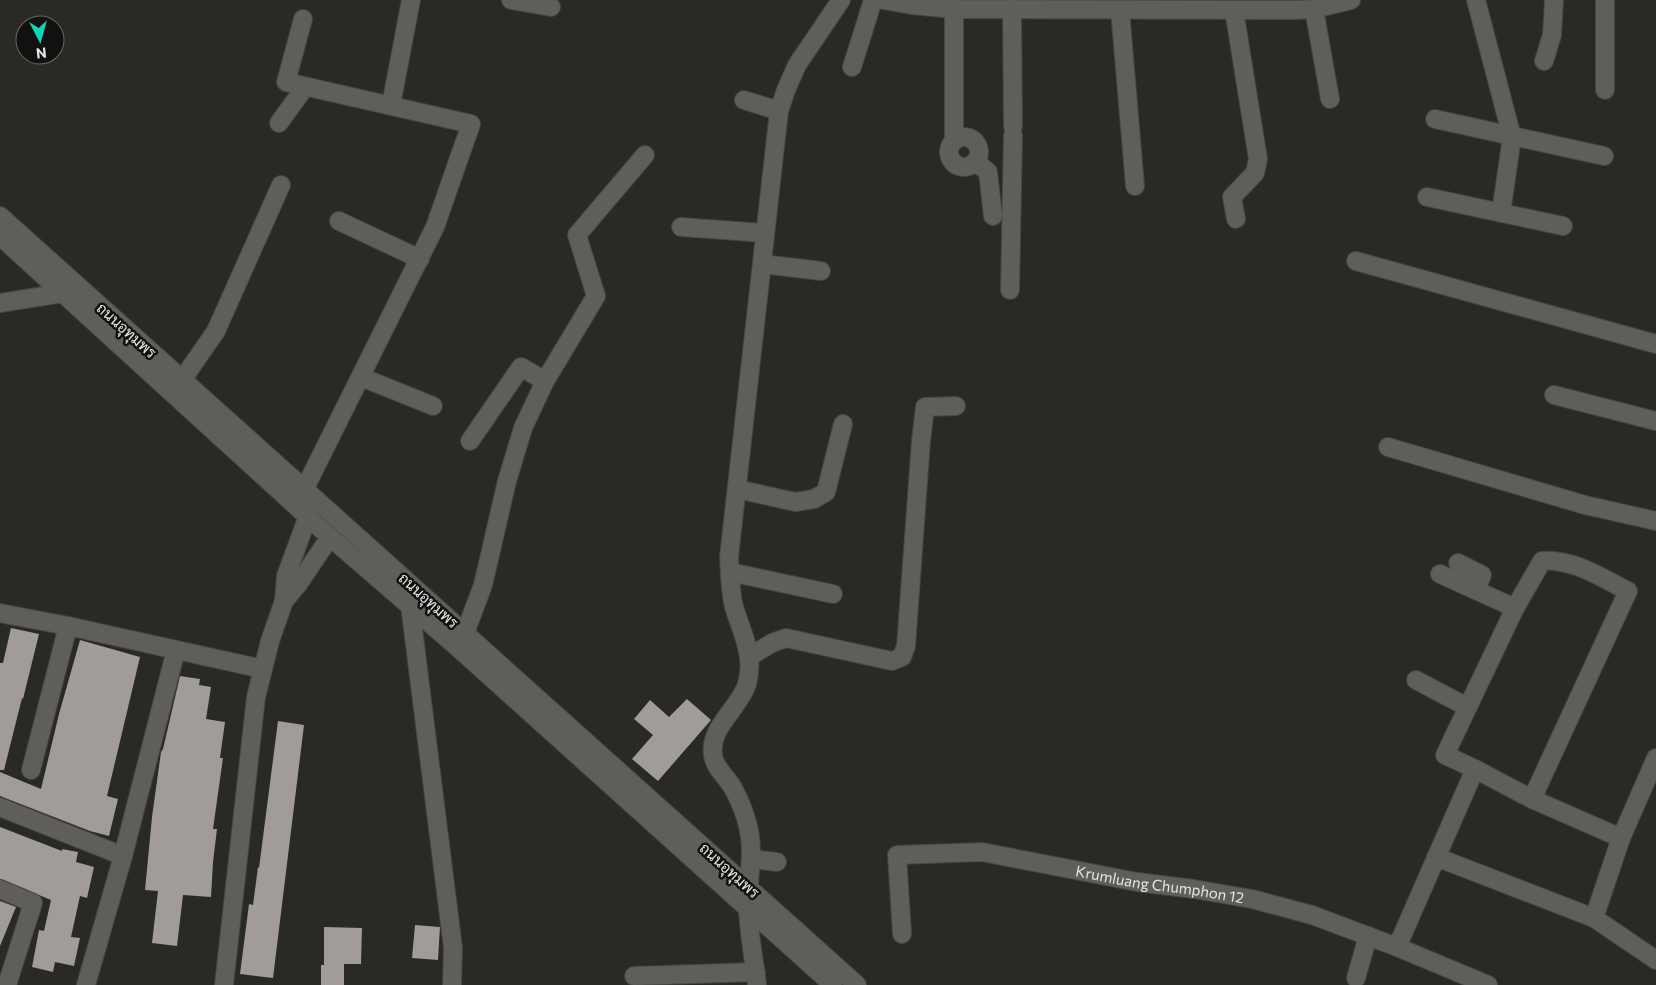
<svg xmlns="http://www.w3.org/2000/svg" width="1656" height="985" font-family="Commissioner,Sarabun,sans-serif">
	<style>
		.building { fill: #a19c9a }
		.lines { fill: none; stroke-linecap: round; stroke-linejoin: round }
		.minor-casing { stroke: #454542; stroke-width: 20 }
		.minor { stroke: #5f5e5b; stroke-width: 18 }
		.labels { text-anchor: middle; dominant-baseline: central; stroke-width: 5; stroke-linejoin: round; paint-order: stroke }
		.street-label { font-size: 15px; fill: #e7e6e4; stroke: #121110 }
	</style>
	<rect width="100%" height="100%" fill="#292926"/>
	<g class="building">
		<polygon points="11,628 39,634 23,699 22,698 4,770 0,770 0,663 3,663"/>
		<polygon points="80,640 140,657 107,796 118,799 109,836 90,831 0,796 0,772 41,789 59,714"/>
		<polygon points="180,676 200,679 199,685 211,687 206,719 225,722 220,758 223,758 213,829 217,829 213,862 211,897 183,895 177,946 152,943 158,891 145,890 152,817 161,752 163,749"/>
		<polygon points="687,699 711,720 658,781 632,759 653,735 634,719 650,700 669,717"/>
		<polygon points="278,721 304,725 273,978 240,974 249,904 253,905 258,867 259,868"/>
		<polygon points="0,827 62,851 62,849 78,852 76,862 94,867 87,898 80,896 71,937 80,938 74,966 55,962 53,972 32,967 39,930 44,931 51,900 0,879"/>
		<polygon points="0,901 16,907 0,946"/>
		<polygon points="415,925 440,927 438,960 412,958"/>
		<polygon points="324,927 362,928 361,964 344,964 344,985 321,985 321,965 324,965"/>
	</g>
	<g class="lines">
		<defs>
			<g id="minor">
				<polyline points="511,0 551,7"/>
				<polyline points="883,0 912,5 954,9 1296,10 1314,9 1351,0"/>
				<polyline points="1476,0 1512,137 1501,213"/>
				<polyline points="1012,9 1013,126"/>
				<polyline points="1314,9 1330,99"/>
				<polyline points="1120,10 1135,186"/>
				<polyline points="1234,10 1258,159 1255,173 1232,197 1236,219"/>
				<polyline points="303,19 286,82 471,124 435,227 304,490"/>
				<polyline points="1544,61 1552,35 1554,0"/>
				<polyline points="852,67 873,0"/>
				<polyline points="1605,90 1605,0"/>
				<polyline points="744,100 779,111"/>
				<polyline points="391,105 411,0"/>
				<polyline points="1435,119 1604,156"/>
				<polyline points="279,123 305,87"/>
				<circle cx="964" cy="152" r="15"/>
				<polyline points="954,140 954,9"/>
				<polyline points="976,162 988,172 993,216"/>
				<polyline points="1427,197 1563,226"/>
				<polyline points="0,216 857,985"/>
				<polyline points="339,221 420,259"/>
				<polyline points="681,227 765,233"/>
				<polyline points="0,236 330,537 456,646 833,985"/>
				<polyline points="1356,261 1656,344"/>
				<polyline points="762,264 821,271"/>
				<polyline points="1010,290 1013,135"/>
				<polyline points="0,303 63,293"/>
				<polyline points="361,377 433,406"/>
				<polyline points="182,380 216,331 281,185"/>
				<polyline points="1554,395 1656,421"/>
				<polyline points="470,441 521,367 545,381"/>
				<polyline points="1388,447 1585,505 1656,521"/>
				<polyline points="737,489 795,502 814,499 826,492 843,424"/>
				<polyline points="1458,563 1482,575 1476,590"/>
				<polyline points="730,572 833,594"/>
				<polyline points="1440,574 1515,608"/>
				<polyline points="284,601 299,583 330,537"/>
				<polyline points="410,605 453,948 452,985"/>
				<polyline points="0,613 68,626 263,669"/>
				<polyline points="465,633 483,585 507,481 523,428 545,381 596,296 577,235 645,155"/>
				<polyline points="749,657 772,643 786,638 892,661 902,657 906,646 921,441 925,407 956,406"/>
				<polyline points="1416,680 1467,707"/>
				<polyline points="31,770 68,626"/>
				<path d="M 1532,799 L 1628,591 C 1602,578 1572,558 1542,561 L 1515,608 L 1445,755 L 1475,769 L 1532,799 L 1621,838"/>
				<polyline points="0,807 123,856"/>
				<polyline points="1436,857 1594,918 1656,960"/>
				<polyline points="752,859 777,862"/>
				<polyline points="0,889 33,903 7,985"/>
				<polyline points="1594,918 1621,838 1656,758"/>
				<path id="s1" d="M 902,934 L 897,855 L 982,852 L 1137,882 L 1194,889 L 1252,899 L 1312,915 L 1397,947 L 1488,985"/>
				<polyline points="1397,947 1475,769"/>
				<polyline points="634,976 756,972"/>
				<polyline points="1356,978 1368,936"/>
				<polyline points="86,985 123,856 176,650"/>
				<polyline points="224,985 256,697 270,641 284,601 286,576 308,516"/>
				<path d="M 757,985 C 754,960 749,934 748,909 C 747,881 755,854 748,826 C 745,814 740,801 734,790 C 728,777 715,770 713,755 C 709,727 739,709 747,684 C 755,656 742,633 734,607 C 730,591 730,574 729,557 L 779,111 L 786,90 L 797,65 L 841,0"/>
			</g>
		</defs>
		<use href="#minor" class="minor-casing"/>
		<use href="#minor" class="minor"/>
	</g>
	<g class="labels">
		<g class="street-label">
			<text transform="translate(127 330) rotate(42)">ถนนอุทุมพร</text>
			<text transform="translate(429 600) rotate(42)">ถนนอุทุมพร</text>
			<text transform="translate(730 870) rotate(42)">ถนนอุทุมพร</text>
			<text stroke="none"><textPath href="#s1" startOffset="345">Krumluang Chumphon 12</textPath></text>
		</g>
	</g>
	<g transform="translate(40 40) rotate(174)"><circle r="24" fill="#121110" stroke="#676665"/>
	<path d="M0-4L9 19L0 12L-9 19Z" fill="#0ed5b4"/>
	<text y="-8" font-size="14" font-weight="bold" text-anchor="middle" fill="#e7e6e4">N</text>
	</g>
</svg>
